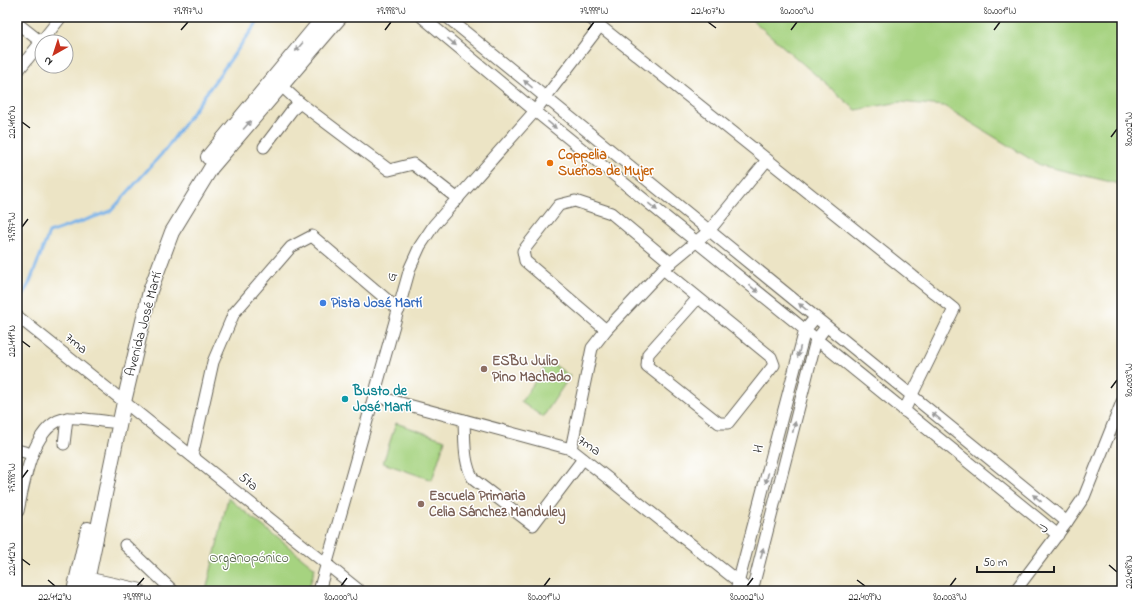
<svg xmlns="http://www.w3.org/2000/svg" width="1139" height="608" font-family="'Indie Flower',sans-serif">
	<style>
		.green { fill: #a6d380; stroke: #61784e }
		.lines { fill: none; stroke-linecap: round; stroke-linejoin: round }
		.stream { stroke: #79b3ea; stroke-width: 3 }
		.minor-casing { stroke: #656257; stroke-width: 13 }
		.major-casing { stroke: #656257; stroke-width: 16 }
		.minor { stroke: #fff; stroke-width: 11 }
		.major { stroke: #fff; stroke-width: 14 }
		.oneway { fill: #999 }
		.ticks { fill: none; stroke: #1c1c1c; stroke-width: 1.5 }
		.food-dot { fill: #e8710a; stroke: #fff; stroke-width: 1.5 }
		.shop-dot { fill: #3f7fe0; stroke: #fff; stroke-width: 1.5 }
		.education-dot { fill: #8d6e63; stroke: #fff; stroke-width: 1.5 }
		.culture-dot { fill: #0f9aa8; stroke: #fff; stroke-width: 1.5 }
		.labels { text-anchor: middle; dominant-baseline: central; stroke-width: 3; stroke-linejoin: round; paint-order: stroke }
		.food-label { font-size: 14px; font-weight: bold; fill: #c56008; stroke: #fff; text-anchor: start }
		.street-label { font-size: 14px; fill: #1c1c1c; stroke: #fff }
		.shop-label { font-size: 14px; font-weight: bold; fill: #366cbe; stroke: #fff; text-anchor: start }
		.education-label { font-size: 14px; font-weight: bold; fill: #785e54; stroke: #fff; text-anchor: start }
		.culture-label { font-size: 14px; font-weight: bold; fill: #0d838f; stroke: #fff; text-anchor: start }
		.park-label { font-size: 14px; fill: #4c5c3f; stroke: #fff }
		.neatline { fill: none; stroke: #1c1c1c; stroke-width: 1.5 }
		.ticks-label { font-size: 10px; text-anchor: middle; fill: #1c1c1c }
	</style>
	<rect width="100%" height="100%" fill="#fff"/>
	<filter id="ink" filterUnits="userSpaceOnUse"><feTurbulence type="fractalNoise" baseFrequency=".025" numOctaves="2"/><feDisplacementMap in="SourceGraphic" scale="8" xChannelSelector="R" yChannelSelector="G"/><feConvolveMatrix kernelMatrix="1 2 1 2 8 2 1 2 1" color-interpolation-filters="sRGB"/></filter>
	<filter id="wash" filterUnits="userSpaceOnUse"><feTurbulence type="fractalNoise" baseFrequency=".012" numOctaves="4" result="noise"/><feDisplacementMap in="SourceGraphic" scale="16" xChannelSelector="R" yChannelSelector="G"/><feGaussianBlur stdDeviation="0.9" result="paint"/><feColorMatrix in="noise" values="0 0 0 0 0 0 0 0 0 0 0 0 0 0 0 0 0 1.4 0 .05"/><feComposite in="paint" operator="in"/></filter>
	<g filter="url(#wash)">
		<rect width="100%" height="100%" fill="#ece4c5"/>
		<g class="green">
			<polygon points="749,17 1122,17 1122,186 1115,183 1040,165 944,106 900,102 856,110"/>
			<polygon points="549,361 570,376 543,417 521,402"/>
			<polygon points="396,423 445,440 432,480 383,463"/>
			<polygon points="228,498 315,568 308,591 206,591"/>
		</g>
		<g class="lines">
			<polyline class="stream" points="17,305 29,284 49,233 111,211 166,149 261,17"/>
		</g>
	</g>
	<g filter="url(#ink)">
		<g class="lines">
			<defs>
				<g id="minor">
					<polyline points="422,17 535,111 1058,535"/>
					<polyline points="447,17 1067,522"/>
					<polyline points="589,17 954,309 904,411"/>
					<polyline points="17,23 41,42"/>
					<polyline points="17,72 61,17"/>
					<polyline points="276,81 300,103"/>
					<polyline points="264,147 292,110 300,103 389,170 413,164 458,199"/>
					<polyline points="663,269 771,357 774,365 728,423 719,423 647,366 648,354 698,298"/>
					<polyline points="17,316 360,591"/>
					<polyline points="606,330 525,261 523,251 559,205 575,201 611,213 671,263"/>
					<polyline points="375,396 571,449 750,591"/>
					<path d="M 464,420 C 465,439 463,464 474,480 L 533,525 L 583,459"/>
					<polyline points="64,444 67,418"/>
					<polyline points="571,449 592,348 606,330 663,269 709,231 767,160"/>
					<polyline points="17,450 32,454"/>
					<polyline points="192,456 213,362 234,313 291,247 312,236 399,310"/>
					<path d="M 18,511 C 24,484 32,422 68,418 C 80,417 99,421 111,422"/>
					<polyline points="125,545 173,591"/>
					<polyline points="88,578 139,589"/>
					<polyline points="319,591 410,268 420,246 434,225 535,111 600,26"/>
					<polyline points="736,591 805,330 815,318"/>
					<polyline points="752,591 816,340 826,327"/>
					<polyline points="1015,591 1067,522 1084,497 1122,402"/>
				</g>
				<g id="major">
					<polyline points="208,157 324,17"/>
					<polyline points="74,591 88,529"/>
					<polyline points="85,591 124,402 150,291 172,232 211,168 340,17"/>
				</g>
			</defs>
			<use href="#minor" class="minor-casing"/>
			<use href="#major" class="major-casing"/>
			<use href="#minor" class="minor"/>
			<use href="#major" class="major"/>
		</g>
		<defs><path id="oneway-solid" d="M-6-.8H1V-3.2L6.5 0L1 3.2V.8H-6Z"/></defs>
		<g class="oneway">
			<use href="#oneway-solid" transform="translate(452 42) rotate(40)"/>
			<use href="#oneway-solid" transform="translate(299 47) rotate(130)"/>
			<use href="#oneway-solid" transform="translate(528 84) rotate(-140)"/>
			<use href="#oneway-solid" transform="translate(247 125) rotate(-49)"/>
			<use href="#oneway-solid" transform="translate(552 125) rotate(39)"/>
			<use href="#oneway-solid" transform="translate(653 207) rotate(39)"/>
			<use href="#oneway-solid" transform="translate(754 289) rotate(39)"/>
			<use href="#oneway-solid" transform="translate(803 307) rotate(-141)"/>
			<use href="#oneway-solid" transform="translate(799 352) rotate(104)"/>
			<use href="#oneway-solid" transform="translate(936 416) rotate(-141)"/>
			<use href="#oneway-solid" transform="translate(794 427) rotate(-76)"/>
			<use href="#oneway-solid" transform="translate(767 478) rotate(105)"/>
			<use href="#oneway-solid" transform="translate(1037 498) rotate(-141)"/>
			<use href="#oneway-solid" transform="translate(762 553) rotate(-76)"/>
		</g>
	</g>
	<path class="ticks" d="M 708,22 L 716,28M 181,30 L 188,22M 385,30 L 391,22M 588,30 L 594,22M 791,30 L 797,22M 994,30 L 1000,22M 22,122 L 30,128M 1111,137 L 1117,129M 22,227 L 28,219M 22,341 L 30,347M 1111,388 L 1117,380M 22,478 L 28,470M 22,559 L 30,565M 1109,565 L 1117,572M 48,580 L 55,586M 857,580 L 865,586M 137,586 L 144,578M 341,586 L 347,578M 544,586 L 550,578M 747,586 L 753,578M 950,586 L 956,578"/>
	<circle class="food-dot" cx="550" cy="163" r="4"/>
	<circle class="shop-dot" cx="323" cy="303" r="4"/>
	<g class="education-dot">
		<circle cx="484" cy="369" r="4"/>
		<circle cx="421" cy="504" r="4"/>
	</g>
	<circle class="culture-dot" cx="345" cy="399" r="4"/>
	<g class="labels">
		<g class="food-label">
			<text x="558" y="155">Coppelia<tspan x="558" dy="16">Sueños de Mujer</tspan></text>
		</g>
		<g class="street-label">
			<text transform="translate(392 277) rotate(-74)">G</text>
			<text transform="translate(144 324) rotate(-75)">Avenida José Martí</text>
			<text transform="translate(76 344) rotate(39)">7ma</text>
			<text transform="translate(589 446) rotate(34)">7ma</text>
			<text transform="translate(759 449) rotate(-75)">H</text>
			<text transform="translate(248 482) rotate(39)">5ta</text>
			<text transform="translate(1044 529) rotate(-53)">J</text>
		</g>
		<g class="shop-label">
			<text x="331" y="303">Pista José Martí</text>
		</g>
		<g class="education-label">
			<text x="492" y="361">ESBU Julio<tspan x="492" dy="16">Pino Machado</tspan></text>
			<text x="429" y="496">Escuela Primaria<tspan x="429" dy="16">Celia Sánchez Manduley</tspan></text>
		</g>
		<g class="culture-label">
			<text x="353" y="391">Busto de<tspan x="353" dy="16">José Martí</tspan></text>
		</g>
		<g class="park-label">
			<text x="249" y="558">Organopónico</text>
		</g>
	</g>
	<rect width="1139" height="608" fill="none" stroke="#fff" stroke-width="44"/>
	<g transform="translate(54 54) rotate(219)"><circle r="19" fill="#ffffff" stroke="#a4a4a4"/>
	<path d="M0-3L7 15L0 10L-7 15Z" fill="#c8321e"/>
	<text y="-6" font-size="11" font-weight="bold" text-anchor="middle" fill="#1c1c1c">N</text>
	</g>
	<path d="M977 566v6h77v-6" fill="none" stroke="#1c1c1c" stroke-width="2"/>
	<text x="983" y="566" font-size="12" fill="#1c1c1c" stroke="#ffffff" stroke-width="3" paint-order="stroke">50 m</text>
	<rect x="22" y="22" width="1095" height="564" class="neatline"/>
	<g class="ticks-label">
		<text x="188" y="14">79.997°W</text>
		<text x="391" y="14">79.998°W</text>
		<text x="594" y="14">79.999°W</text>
		<text x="708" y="14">22.407°N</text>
		<text x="797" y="14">80.000°W</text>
		<text x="1000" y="14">80.001°W</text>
		<text transform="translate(11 122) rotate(-90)" y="4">22.410°N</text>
		<text transform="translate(1128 129) rotate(-90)" y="4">80.002°W</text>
		<text transform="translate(11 227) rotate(-90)" y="4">79.997°W</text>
		<text transform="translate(11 341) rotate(-90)" y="4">22.411°N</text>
		<text transform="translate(1128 380) rotate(-90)" y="4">80.003°W</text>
		<text transform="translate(11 478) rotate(-90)" y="4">79.998°W</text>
		<text transform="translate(11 559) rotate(-90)" y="4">22.412°N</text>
		<text transform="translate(1128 572) rotate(-90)" y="4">22.408°N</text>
		<text x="55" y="600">22.412°N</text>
		<text x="137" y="600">79.999°W</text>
		<text x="341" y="600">80.000°W</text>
		<text x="544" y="600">80.001°W</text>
		<text x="747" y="600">80.002°W</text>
		<text x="865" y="600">22.409°N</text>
		<text x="950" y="600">80.003°W</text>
	</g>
</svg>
